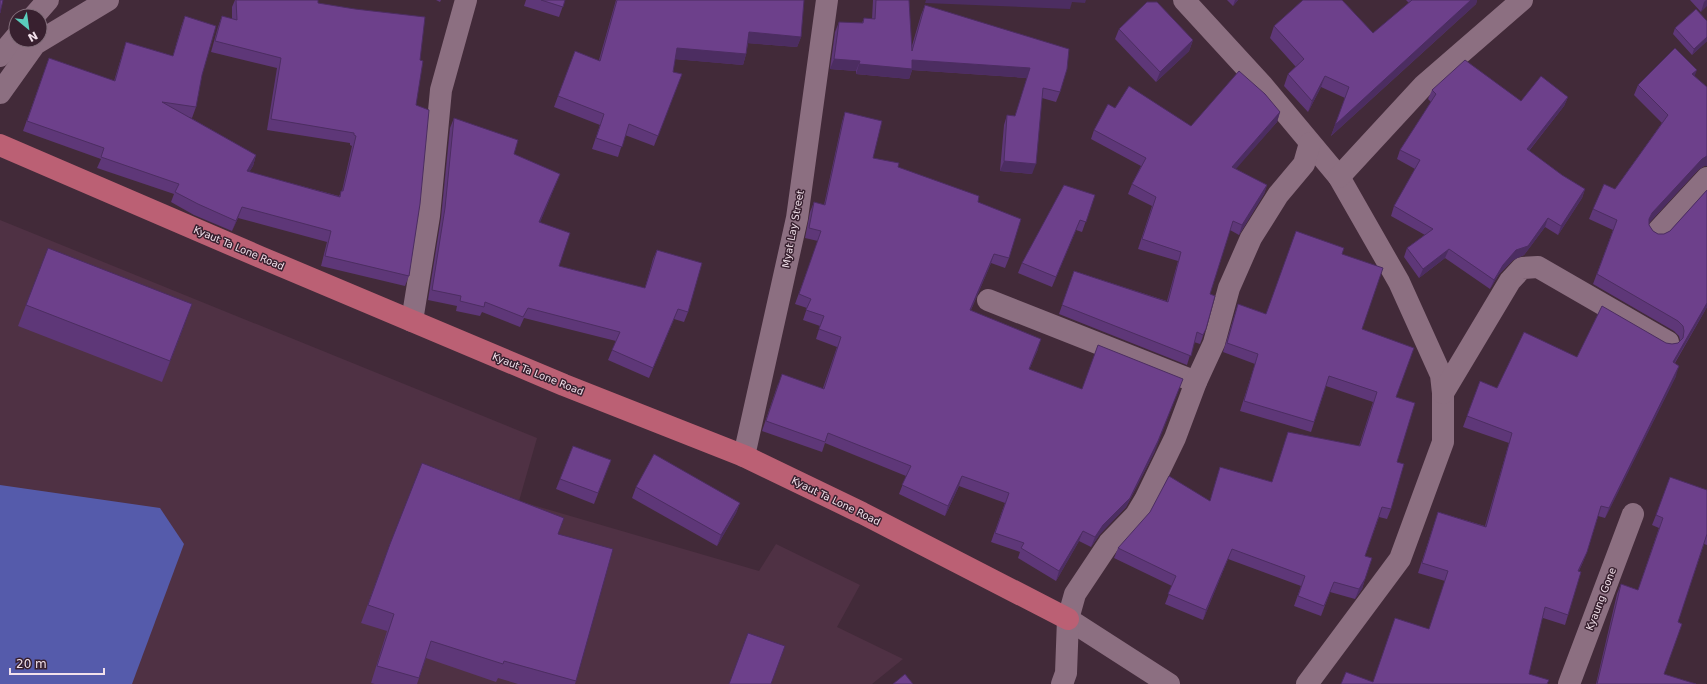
<svg xmlns="http://www.w3.org/2000/svg" width="1707" height="684" font-family="'DejaVu Sans',sans-serif">
	<style>
		.built { fill: #4f3144 }
		.water { fill: #555bab }
		.lines { fill: none; stroke-linecap: round; stroke-linejoin: round }
		.minor { stroke: #8c6f81; stroke-width: 22 }
		.major { stroke: #bb6074; stroke-width: 22 }
		.wall { fill: #5e3778 }
		.shaded-wall { fill: #4c2d61 }
		.building { fill: #6d408b; stroke: #4c2d61 }
		.labels { text-anchor: middle; dominant-baseline: central; stroke-width: 3; stroke-linejoin: round; paint-order: stroke }
		.street-label { font-size: 10px; fill: #f2e1eb; stroke: #38202f }
	</style>
	<rect width="100%" height="100%" fill="#422a39"/>
	<polygon class="built" points="0,220 537,438 519,501 759,571 776,544 860,585 837,627 903,659 872,684 0,684"/>
	<polygon class="water" points="0,485 160,508 184,544 132,684 0,684"/>
	<g class="lines">
		<g class="minor">
			<polyline points="1184,0 1263,86 1339,177 1399,282 1441,375 1443,393 1443,442 1400,559 1307,684"/>
			<polyline points="34,16 48,0"/>
			<polyline points="0,56 16,37"/>
			<polyline points="0,93 35,44 108,0"/>
			<polyline points="1339,177 1424,85 1522,0"/>
			<polyline points="1657,232 1707,178"/>
			<polyline points="988,300 1196,382"/>
			<polyline points="412,321 429,216 441,90 466,0"/>
			<polyline points="1443,393 1510,281 1522,268 1538,267 1668,342"/>
			<polyline points="744,456 797,218 827,0"/>
			<polyline points="1068,619 1169,684"/>
			<polyline points="1062,684 1066,673 1068,619 1075,594 1109,543 1136,515 1145,500 1175,438 1196,382 1214,343 1229,288 1251,238 1278,195 1304,164 1310,143"/>
			<polyline points="1569,684 1633,514"/>
		</g>
		<polyline class="major" points="0,145 260,257 564,385 744,456 862,513 1068,619"/>
	</g>
	<g class="wall">
		<polygon points="235,0 318,0 318,3 420,60 416,105 409,276 405,286 321,266 327,242 238,218 232,231 194,215 171,202 174,194 97,168 101,159 23,131 49,58 114,81 126,42 173,56 181,27 185,16 202,75 196,107 192,118 189,117 256,155 253,166 249,172 339,196 342,191 352,146 350,145 350,143 267,130 277,68 211,52 218,27 222,16 232,19 232,7"/>
		<polygon points="436,0 441,0 440,2"/>
		<polygon points="526,0 565,0 559,17 524,6"/>
		<polygon points="616,0 804,0 801,37 797,47 748,43 746,54 743,65 675,59 673,72 682,74 654,146 625,135 618,157 592,149 600,125 554,107 558,96 599,60"/>
		<polygon points="873,0 909,0 911,49 921,15 925,5 1060,92 1056,102 1042,98 1032,174 1000,171 1004,125 1007,115 1015,116 1027,78 912,70 909,79 856,74 856,71 830,69 835,32 839,22 862,23 864,18 872,19"/>
		<polygon points="1227,0 1238,0 1233,6"/>
		<polygon points="1406,0 1477,0 1476,4 1331,136 1345,98 1321,87 1308,112 1284,86 1288,74 1296,67 1270,38 1274,26 1344,2 1373,33 1409,3"/>
		<polygon points="1690,0 1707,0 1701,12"/>
		<polygon points="1707,21 1707,41 1692,55 1673,34 1675,28"/>
		<polygon points="1119,29 1193,40 1189,51 1156,82 1115,39"/>
		<polygon points="1694,77 1704,166 1698,170 1649,223 1649,225 1653,231 1658,234 1664,234 1670,231 1707,190 1707,307 1675,363 1676,376 1605,518 1598,516 1587,552 1583,562 1579,571 1568,615 1565,625 1543,618 1373,682 1429,629 1445,581 1418,573 1438,512 1485,526 1509,443 1463,427 1480,381 1497,388 1577,357 1666,343 1672,344 1678,343 1680,340 1679,336 1674,331 1593,284 1613,230 1589,219 1593,209 1615,189 1662,123 1634,95 1638,85"/>
		<polygon points="1432,90 1521,101 1568,97 1564,106 1529,151 1562,175 1585,189 1582,198 1558,235 1545,227 1524,255 1513,260 1499,274 1490,289 1445,258 1419,278 1404,257 1407,248 1425,235 1391,216 1394,206 1415,169 1397,159 1400,150 1431,102 1428,99"/>
		<polygon points="1115,108 1191,126 1280,112 1277,122 1235,169 1267,185 1264,194 1239,235 1230,230 1210,294 1215,296 1202,339 1200,344 1194,342 1187,365 1059,314 1074,271 1167,301 1178,261 1138,249 1152,206 1128,194 1132,184 1141,166 1091,139 1094,130"/>
		<polygon points="845,112 873,158 898,167 978,202 1009,258 1005,268 991,263 971,310 1038,349 1029,370 1155,451 1126,507 1100,534 1091,547 1079,541 1056,581 1018,558 1020,552 991,542 1005,503 959,486 945,516 899,494 906,476 825,443 822,452 762,431 778,384 823,388 837,347 816,339 820,326 803,320 807,308 795,304 818,241 805,238 810,212 814,202 824,205 842,122"/>
		<polygon points="454,118 514,154 560,174 540,222 559,266 645,288 653,259 657,250 688,312 684,322 674,319 649,378 608,360 616,341 524,318 520,327 482,312 480,316 456,311 457,306 428,300 441,218 450,128"/>
		<polygon points="1095,195 1082,232 1076,230 1052,287 1018,273 1022,263"/>
		<polygon points="1342,254 1362,329 1396,397 1397,462 1391,509 1387,519 1379,517 1365,556 1365,579 1362,589 1355,599 1330,592 1321,616 1294,606 1301,586 1228,559 1203,620 1165,604 1172,586 1114,558 1118,548 1210,501 1220,467 1272,482 1288,432 1359,446 1373,402 1326,386 1311,432 1240,411 1255,364 1223,352 1238,304 1266,314"/>
		<polygon points="26,305 184,326 162,382 18,326"/>
		<polygon points="573,446 611,460 594,504 556,489"/>
		<polygon points="636,487 740,503 736,513 717,546 632,498"/>
		<polygon points="1707,490 1707,545 1704,544 1678,622 1664,674 1696,684 1596,684 1617,594 1621,584 1638,590 1659,528 1652,525 1656,515"/>
		<polygon points="558,534 576,681 575,684 518,684 498,678 496,682 426,658 417,684 375,684 371,683 387,631 361,623 390,544"/>
	</g>
	<g class="shaded-wall">
		<polygon points="926,0 1086,0 1085,3 1072,2 1070,9 925,3"/>
		<polygon points="1235,0 1238,0 1233,6"/>
		<polygon points="1471,0 1477,0 1476,4 1331,136 1335,125"/>
		<polygon points="1706,0 1707,0 1707,6 1701,12 1704,2"/>
		<polygon points="749,32 801,37 797,47 745,43"/>
		<polygon points="1707,37 1707,41 1692,55 1694,49"/>
		<polygon points="1193,40 1189,51 1156,82 1160,72"/>
		<polygon points="677,48 746,54 743,65 673,59"/>
		<polygon points="834,59 860,61 856,71 830,69"/>
		<polygon points="912,60 1030,68 1027,78 912,70 909,79 856,74 859,64"/>
		<polygon points="1697,70 1693,80 1692,74"/>
		<polygon points="1325,76 1321,87 1308,112 1312,101"/>
		<polygon points="1568,97 1564,106 1523,158 1527,149"/>
		<polygon points="1280,112 1277,122 1229,177 1232,167"/>
		<polygon points="256,155 253,166 243,182 247,171"/>
		<polygon points="1707,156 1707,166 1704,166 1698,170 1648,224 1649,219 1652,213 1702,159"/>
		<polygon points="1004,161 1036,164 1032,174 1000,171"/>
		<polygon points="560,174 556,184 536,232 539,222"/>
		<polygon points="1267,185 1264,194 1239,235 1242,225"/>
		<polygon points="1585,189 1582,198 1558,235 1561,226"/>
		<polygon points="242,207 238,218 232,231 236,221"/>
		<polygon points="1548,218 1545,227 1524,255 1513,260 1499,274 1490,289 1494,280 1503,265 1516,250"/>
		<polygon points="1080,220 1076,230 1052,287 1056,277"/>
		<polygon points="1449,249 1445,258 1419,278 1423,269"/>
		<polygon points="994,254 991,263 967,319 970,310"/>
		<polygon points="1707,303 1707,307 1669,372 1673,362"/>
		<polygon points="192,304 184,326 162,382 170,361"/>
		<polygon points="678,309 674,319 649,378 653,368"/>
		<polygon points="1041,339 1038,349 1025,379"/>
		<polygon points="1679,366 1676,376 1605,518 1609,508"/>
		<polygon points="1179,389 1155,451 1126,507 1100,534 1091,547 1095,537"/>
		<polygon points="962,476 959,486 945,516 948,506"/>
		<polygon points="740,503 736,513 717,546 721,535"/>
		<polygon points="1083,531 1079,541 1056,581 1059,571"/>
		<polygon points="1232,549 1228,559 1203,620 1206,610"/>
		<polygon points="1587,552 1583,562 1574,581 1578,571"/>
		<polygon points="1365,579 1362,589 1355,599 1359,589"/>
	</g>
	<g class="building">
		<polygon points="0,0 3,0 0,13"/>
		<polygon points="236,0 318,0 318,3 355,9 425,17 420,60 423,61 416,105 429,110 420,204 409,276 325,256 331,231 242,207 236,221 198,204 175,192 179,184 101,157 104,148 27,121 49,58 115,81 126,42 173,56 185,16 216,26 202,75 196,107 162,102 256,155 247,171 340,197 341,191 343,191 356,136 354,135 354,133 271,119 281,58 215,41 222,16 237,20"/>
		<polygon points="541,0 565,0 563,7"/>
		<polygon points="617,0 804,0 801,37 749,32 746,54 677,48 673,72 682,74 658,136 629,124 622,147 596,138 604,114 558,96 575,51 600,61"/>
		<polygon points="876,0 909,0 912,51 925,5 1069,49 1067,69 1060,92 1043,88 1036,164 1004,161 1007,115 1015,116 1030,68 912,60 912,69 859,64 860,61 834,59 839,22 863,23 864,18 875,19"/>
		<polygon points="1303,0 1342,0 1373,33 1412,0 1471,0 1335,125 1349,87 1325,76 1312,101 1288,74 1304,59 1274,26"/>
		<polygon points="1147,2 1157,2 1193,40 1160,72 1119,29"/>
		<polygon points="1696,9 1707,21 1707,37 1694,49 1675,28"/>
		<polygon points="1675,48 1697,70 1692,74 1707,87 1707,156 1702,159 1652,213 1649,219 1649,225 1653,231 1658,234 1664,234 1670,231 1707,190 1707,303 1673,362 1679,366 1609,508 1601,506 1587,552 1578,571 1581,572 1568,615 1545,607 1529,674 1549,680 1547,684 1341,684 1346,672 1373,682 1395,618 1429,629 1448,571 1422,563 1438,512 1486,527 1512,433 1467,416 1480,381 1497,388 1524,332 1577,357 1602,306 1666,343 1672,344 1678,343 1683,338 1684,331 1683,326 1678,321 1597,274 1617,220 1593,209 1604,184 1615,189 1668,115 1638,85"/>
		<polygon points="1465,60 1521,101 1541,76 1568,97 1527,149 1562,175 1585,189 1561,226 1548,218 1528,246 1516,250 1503,265 1494,280 1449,249 1423,269 1407,248 1433,229 1394,206 1420,160 1400,150 1436,94 1432,90"/>
		<polygon points="1239,71 1265,94 1280,112 1232,167 1267,185 1242,225 1233,221 1210,294 1215,296 1206,329 1203,335 1197,332 1191,356 1062,305 1074,271 1168,302 1181,252 1142,239 1156,197 1132,184 1146,158 1094,130 1108,104 1115,108 1129,86 1191,126"/>
		<polygon points="845,112 882,121 873,158 899,163 898,167 979,196 978,202 1021,219 1009,258 994,254 970,310 1041,339 1029,369 1082,389 1098,345 1183,379 1158,441 1130,498 1103,525 1095,537 1083,531 1059,571 1021,548 1024,543 995,533 1009,493 962,476 948,506 902,485 911,466 828,433 825,442 766,421 782,374 824,389 841,337 819,329 824,316 806,310 811,299 799,294 821,231 809,228 814,202 825,205"/>
		<polygon points="454,118 518,140 514,154 560,174 539,222 570,233 559,266 645,288 657,250 702,263 688,312 678,309 653,368 612,350 620,332 528,308 523,317 485,302 484,307 460,301 461,296 432,290 445,208"/>
		<polygon points="1064,185 1095,195 1086,222 1080,220 1056,277 1022,263"/>
		<polygon points="1296,231 1344,248 1342,254 1383,268 1362,329 1414,348 1396,397 1415,403 1397,462 1404,464 1391,509 1382,507 1365,556 1372,558 1365,579 1359,589 1334,582 1324,606 1298,596 1305,576 1232,549 1206,610 1168,594 1176,576 1118,548 1150,512 1169,476 1210,501 1220,467 1272,482 1288,432 1360,446 1377,392 1329,376 1314,422 1244,401 1258,354 1227,343 1238,304 1266,314"/>
		<polygon points="48,248 192,304 170,361 26,305"/>
		<polygon points="573,446 611,460 598,493 560,479"/>
		<polygon points="654,454 740,503 721,535 636,487"/>
		<polygon points="422,463 564,518 558,534 613,549 576,681 504,661 503,664 431,641 419,678 377,666 394,614 368,605 390,544"/>
		<polygon points="1670,477 1707,490 1707,534 1678,622 1682,624 1664,674 1696,684 1597,684 1621,584 1638,590 1663,518 1656,515"/>
		<polygon points="748,633 785,646 771,684 729,684"/>
		<polygon points="905,674 913,684 893,684"/>
	</g>
	<g class="labels">
		<g class="street-label">
			<text transform="translate(793 229) rotate(-79)">Myat Lay Street</text>
			<text transform="translate(239 248) rotate(23)">Kyaut Ta Lone Road</text>
			<text transform="translate(538 374) rotate(22)">Kyaut Ta Lone Road</text>
			<text transform="translate(836 501) rotate(26)">Kyaut Ta Lone Road</text>
			<text transform="translate(1601 599) rotate(-69)">Kyaung Gone</text>
		</g>
	</g>
	<g transform="translate(28 28) rotate(151)"><circle r="19" fill="#38202f" stroke="#826d7a"/>
	<path d="M0-3L7 15L0 10L-7 15Z" fill="#5acebd"/>
	<text y="-6" font-size="11" font-weight="bold" text-anchor="middle" fill="#f2e1eb">N</text>
	</g>
	<path d="M10 668v6h94v-6" fill="none" stroke="#f2e1eb" stroke-width="2"/>
	<text x="16" y="668" font-size="12" fill="#f2e1eb" stroke="#38202f" stroke-width="3" paint-order="stroke">20 m</text>
</svg>
